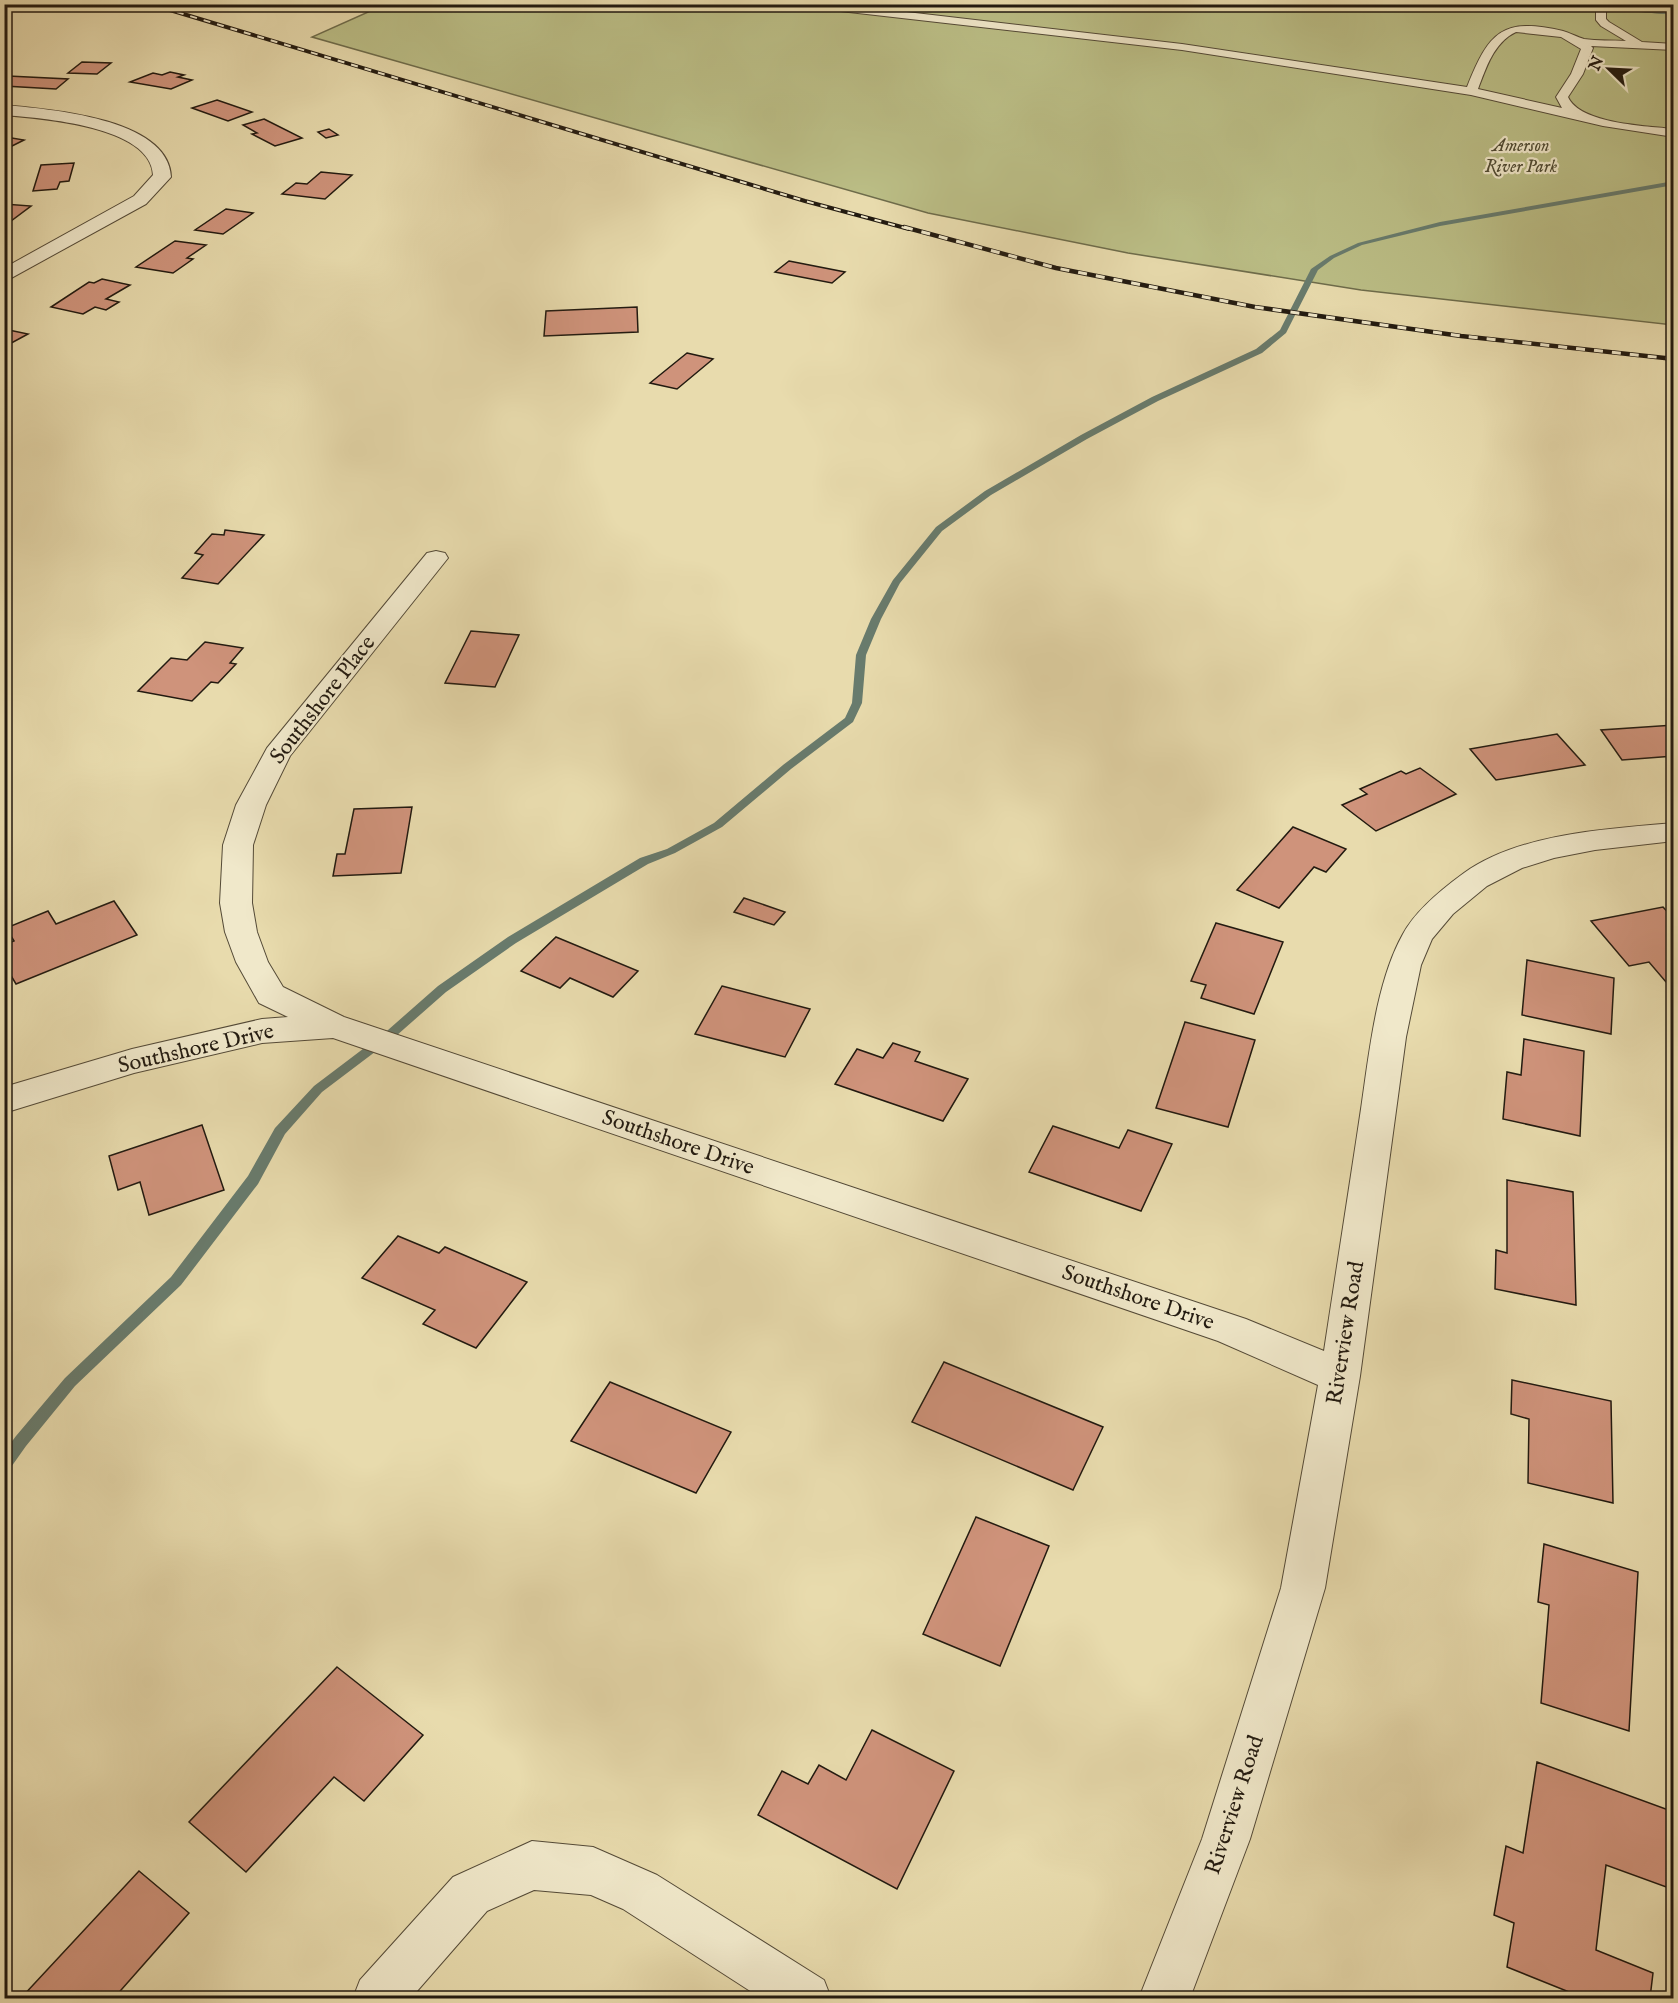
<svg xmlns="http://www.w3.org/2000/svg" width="1678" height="2003" font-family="'IM FELL English',serif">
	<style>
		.green { fill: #bbbe86; stroke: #6e6c4b; stroke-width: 1.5 }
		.water { fill: #97bbab; stroke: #687b6d; stroke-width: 1.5 }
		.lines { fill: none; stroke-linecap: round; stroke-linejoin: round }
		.stream { fill: #687b6d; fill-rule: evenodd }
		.building { fill: #cf937b; stroke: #221a10; stroke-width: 1.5 }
		.service-casing { stroke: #544a37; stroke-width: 2 }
		.minor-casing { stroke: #544a37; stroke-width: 2 }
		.service { fill: #f0e8ca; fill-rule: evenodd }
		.minor { fill: #f0e8ca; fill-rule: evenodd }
		.rail-far1-casing { stroke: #221a10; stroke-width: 4 }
		.rail-casing { stroke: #221a10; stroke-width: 4.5 }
		.rail-far1 { stroke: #f0e8ca; stroke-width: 2; stroke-dasharray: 7; stroke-linecap: butt }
		.rail { stroke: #f0e8ca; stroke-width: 3; stroke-dasharray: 9; stroke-linecap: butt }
		.labels { text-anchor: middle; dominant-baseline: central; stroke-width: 4.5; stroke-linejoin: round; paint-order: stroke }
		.far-park-label { font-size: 18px; font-style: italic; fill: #504b33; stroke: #f0e8ca }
		.street-label { font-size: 22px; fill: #221a10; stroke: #f0e8ca }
	</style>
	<rect width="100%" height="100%" fill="#e8dbad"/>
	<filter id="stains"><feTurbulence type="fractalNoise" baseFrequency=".00333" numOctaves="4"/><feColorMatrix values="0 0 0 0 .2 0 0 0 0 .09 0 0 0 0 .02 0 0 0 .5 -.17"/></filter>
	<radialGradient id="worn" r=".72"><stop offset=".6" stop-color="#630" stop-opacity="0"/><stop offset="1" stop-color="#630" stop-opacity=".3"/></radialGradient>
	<polygon class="green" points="386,4 1558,4 1673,14 1673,325 1361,290 1128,253 928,213 312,37"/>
	<polygon class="water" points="1558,5 1673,5 1673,14"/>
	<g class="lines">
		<polygon class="stream" points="1674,181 1674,185 1440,226 1362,245 1334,258 1318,270 1286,333 1262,353 1158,401 1087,439 991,495 942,531 900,583 881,619 866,655 862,703 853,722 791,769 722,827 675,853 648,864 516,943 446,992 396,1036 322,1092 285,1134 258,1184 181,1285 75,1386 26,1446 9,1470 4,1471 4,1452 16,1436 65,1378 171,1277 248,1176 275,1128 314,1086 388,1030 438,986 508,937 640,858 667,849 714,823 783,765 845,718 852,703 856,655 871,619 893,580 936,527 985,491 1081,435 1152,397 1256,349 1280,330 1311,269 1330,256 1358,243 1440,222"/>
	</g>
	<g class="building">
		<polygon points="82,62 111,63 97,74 68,73"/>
		<polygon points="170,72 184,75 178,77 192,80 171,89 130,82 153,73 162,75"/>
		<polygon points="8,76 68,79 56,89 4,86 4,79"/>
		<polygon points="217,100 252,112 228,121 192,108"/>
		<polygon points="264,119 302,138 275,146 252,134 257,133 243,125"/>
		<polygon points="329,129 338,135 326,138 318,132"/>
		<polygon points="4,138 6,137 24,140 4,150"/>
		<polygon points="74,163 69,181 60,182 57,189 33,191 41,165"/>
		<polygon points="321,172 352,175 325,199 282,194 296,183 307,184"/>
		<polygon points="4,204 31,206 7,224 4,224"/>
		<polygon points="226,209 253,213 223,234 195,230"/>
		<polygon points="175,241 206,245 187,258 193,259 173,273 136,267"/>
		<polygon points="789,261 845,272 832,283 775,272"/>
		<polygon points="102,279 130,285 106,299 119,302 106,310 95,307 83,314 51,307 89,282 94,283"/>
		<polygon points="637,307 638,332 544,336 546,311"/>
		<polygon points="4,329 28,334 4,347"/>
		<polygon points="687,353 713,359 677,389 650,383"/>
		<polygon points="225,530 264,535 218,584 182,578 203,555 195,553 212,534 224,535"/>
		<polygon points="471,631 519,635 495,687 445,683"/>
		<polygon points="205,642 243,648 230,663 236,664 218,683 211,682 192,701 138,691 171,658 187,660"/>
		<polygon points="1674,725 1674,756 1622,760 1601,730"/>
		<polygon points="1557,734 1585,765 1496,780 1470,749"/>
		<polygon points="1420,768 1456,794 1376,831 1342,805 1367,794 1360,789 1401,771 1406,774"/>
		<polygon points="412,807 401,873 333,876 337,854 345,854 354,809"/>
		<polygon points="1293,827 1346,849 1326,872 1314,867 1279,908 1237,890"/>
		<polygon points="744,898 785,912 774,925 734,912"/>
		<polygon points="114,901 137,935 16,984 4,964 4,945 14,941 6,928 48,911 56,924"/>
		<polygon points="1663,907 1674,919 1674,980 1666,982 1649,962 1629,966 1591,921"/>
		<polygon points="1216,923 1283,942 1254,1014 1201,998 1206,985 1191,981"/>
		<polygon points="556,937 638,971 613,997 570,978 560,988 521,971"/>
		<polygon points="1527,960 1614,978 1611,1034 1522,1015"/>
		<polygon points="722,986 810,1009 785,1057 695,1034"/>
		<polygon points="1185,1022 1255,1040 1228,1127 1156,1108"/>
		<polygon points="1524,1039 1584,1051 1580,1136 1503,1119 1507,1072 1521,1075"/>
		<polygon points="893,1043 920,1052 915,1061 968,1079 943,1121 835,1084 857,1049 883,1058"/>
		<polygon points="202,1125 224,1190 149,1215 140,1182 118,1190 109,1156"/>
		<polygon points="1053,1126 1119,1148 1128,1130 1172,1144 1141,1211 1029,1172"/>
		<polygon points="1507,1180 1573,1192 1576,1305 1495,1289 1496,1250 1507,1253"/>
		<polygon points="398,1236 439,1253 445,1247 527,1282 476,1348 423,1324 435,1310 362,1278"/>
		<polygon points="944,1362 1103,1427 1073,1490 912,1422"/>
		<polygon points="1512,1380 1611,1401 1613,1503 1528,1483 1529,1419 1511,1414"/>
		<polygon points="610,1382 731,1432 696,1493 571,1441"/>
		<polygon points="976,1517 1049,1546 1000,1666 923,1634"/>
		<polygon points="1544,1544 1638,1572 1629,1731 1541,1703 1549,1605 1538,1602"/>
		<polygon points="337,1667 423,1735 364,1801 334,1777 246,1872 189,1822"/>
		<polygon points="872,1730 954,1771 897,1889 758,1815 782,1771 808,1784 819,1765 846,1780"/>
		<polygon points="1537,1762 1674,1812 1669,1888 1606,1865 1596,1950 1653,1973 1650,1998 1584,1998 1507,1967 1514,1923 1494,1915 1506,1846 1523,1853"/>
		<polygon points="139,1871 189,1913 114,1998 21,1998"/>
	</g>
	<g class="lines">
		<defs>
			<path id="service" d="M 800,4 L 838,4 L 1182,44 L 1467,87 C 1489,32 1502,17 1563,31 C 1570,33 1577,37 1584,39 C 1597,41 1612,40 1626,41 L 1601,26 L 1596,20 L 1596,8 L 1601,5 L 1606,8 L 1606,19 L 1609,22 L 1642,42 L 1674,44 L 1674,50 L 1591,46 L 1593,48 L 1583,74 L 1568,97 C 1580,124 1647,126 1674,129 L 1674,137 L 1603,126 L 1471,95 L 1182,50 L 805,7 ZM 1516,32 L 1561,37 L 1581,49 L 1571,74 L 1556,97 L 1562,108 L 1478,89 C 1486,68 1494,42 1516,32 Z"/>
			<g id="minor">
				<path d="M 4,105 C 48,109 169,118 171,177 L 146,204 L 4,282 L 4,268 L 134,196 L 153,175 C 151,126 41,118 4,115 Z"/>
				<path d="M 436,551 L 445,553 L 448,558 L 290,756 L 266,805 L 253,845 L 252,903 L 257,932 L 268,962 L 283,987 L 344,1017 L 1246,1319 L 1324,1351 C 1336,1271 1349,1190 1361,1109 C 1369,1055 1376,982 1403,934 C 1416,910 1442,889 1464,873 C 1520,833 1607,829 1674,823 L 1674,841 L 1595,850 L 1554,858 L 1522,868 L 1487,886 L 1453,914 L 1432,939 L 1421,965 L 1406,1037 L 1360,1376 L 1325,1588 L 1250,1839 L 1190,1998 L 1139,1998 L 1202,1839 L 1281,1588 L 1318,1385 L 1218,1341 L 333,1038 L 262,1043 L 134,1073 L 4,1113 L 4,1087 L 132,1049 L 262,1019 L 288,1017 L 259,1003 L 236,962 L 225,932 L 220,903 L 223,845 L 236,805 L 267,748 L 427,553 Z"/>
				<polygon points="532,1841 593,1847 657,1875 824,1980 831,1998 761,1998 623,1909 591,1895 534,1890 487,1911 411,1998 353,1998 360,1980 453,1877"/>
			</g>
		</defs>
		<use href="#service" class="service-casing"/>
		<use href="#minor" class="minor-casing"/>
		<use href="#service" class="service"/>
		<use href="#minor" class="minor"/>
		<defs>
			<polyline id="rail-far1" points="150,4 805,201 909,229"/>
			<polyline id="rail" points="904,227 1056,268 1255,307 1461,336 1674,359"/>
		</defs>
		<use href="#rail-far1" class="rail-far1-casing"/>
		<use href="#rail" class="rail-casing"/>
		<use href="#rail-far1" class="rail-far1"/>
		<use href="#rail" class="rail"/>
	</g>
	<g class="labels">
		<g class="far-park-label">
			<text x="1521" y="146">Amerson<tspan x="1521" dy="21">River Park</tspan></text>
		</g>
		<g class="street-label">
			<text transform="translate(323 700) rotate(-52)">Southshore Place</text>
			<text transform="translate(196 1049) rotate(-13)">Southshore Drive</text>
			<text transform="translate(678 1143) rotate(19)">Southshore Drive</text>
			<text transform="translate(1138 1298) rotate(19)">Southshore Drive</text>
			<text transform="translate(1346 1333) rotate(-81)">Riverview Road</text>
			<text transform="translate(1235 1805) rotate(-72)">Riverview Road</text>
		</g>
	</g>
	<rect width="1678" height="2003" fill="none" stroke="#e8dbad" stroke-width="24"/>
	<rect x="6" y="6" width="1666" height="1991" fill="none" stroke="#221a10" stroke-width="3"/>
	<rect x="12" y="12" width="1654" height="1979" fill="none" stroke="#221a10" stroke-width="1.5"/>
	<g transform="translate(1609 69) rotate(294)" stroke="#f0e8ca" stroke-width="4.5" paint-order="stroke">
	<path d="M0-4.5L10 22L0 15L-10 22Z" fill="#221a10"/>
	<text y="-9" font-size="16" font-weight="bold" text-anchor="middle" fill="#221a10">N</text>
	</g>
	<rect width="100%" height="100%" filter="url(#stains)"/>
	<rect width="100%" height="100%" fill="url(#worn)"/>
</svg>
